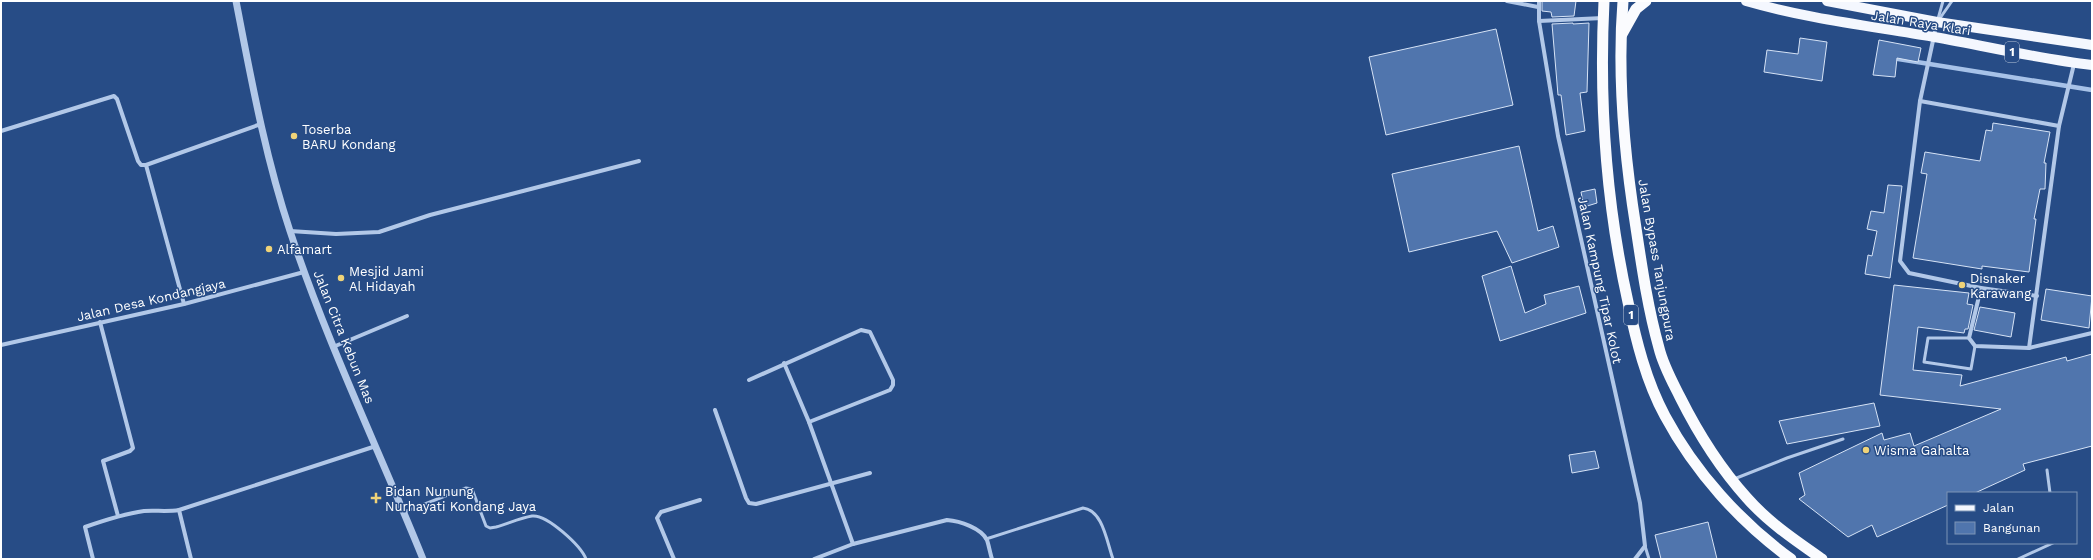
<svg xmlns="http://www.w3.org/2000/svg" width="2093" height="560" font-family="'Work Sans',sans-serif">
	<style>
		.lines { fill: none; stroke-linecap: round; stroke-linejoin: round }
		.stream { stroke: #a7c2e8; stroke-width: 4.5 }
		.building { fill: #5075ad; stroke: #d6e3f6 }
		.service { stroke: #b2c8e8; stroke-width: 3 }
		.minor { stroke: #b2c8e8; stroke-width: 4 }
		.tertiary { stroke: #b2c8e8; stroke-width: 7 }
		.primary { stroke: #f4f7fe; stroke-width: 10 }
		.trunk { stroke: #fafbfe; stroke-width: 11 }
		.poi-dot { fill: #f0d378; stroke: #274c86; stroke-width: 1.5 }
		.labels { text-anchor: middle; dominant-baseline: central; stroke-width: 3; stroke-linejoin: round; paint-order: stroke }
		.shield { fill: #274c86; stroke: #bec9db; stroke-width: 1 }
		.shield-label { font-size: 12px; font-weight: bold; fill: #fff }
		.street-label { font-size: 13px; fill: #fff; stroke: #274c86 }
		.poi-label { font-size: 13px; fill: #fff; stroke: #274c86; text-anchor: start }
	</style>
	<rect width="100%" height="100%" fill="#274c86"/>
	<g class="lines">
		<polyline class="stream" points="1892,58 2092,90"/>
	</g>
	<g class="building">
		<polygon points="1542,1 1576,1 1574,16 1552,17 1551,12 1542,11"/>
		<polygon points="1573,23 1573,24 1589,23 1587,92 1580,93 1585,131 1566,135 1561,95 1558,95 1552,24"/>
		<polygon points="1496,29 1513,105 1386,135 1369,57"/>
		<polygon points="1800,38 1827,42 1822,81 1764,72 1767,50 1798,54"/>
		<polygon points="1879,40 1921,48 1918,62 1897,58 1895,77 1873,75"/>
		<polygon points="1993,123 2050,132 2044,163 2046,163 2045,189 2040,189 2034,219 2036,219 2029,272 1982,266 1982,269 1913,258 1927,174 1921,173 1925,152 1980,161 1986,130 1992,131"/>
		<polygon points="1519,146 1538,231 1553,226 1559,247 1512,263 1497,231 1409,252 1392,174"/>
		<polygon points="1888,185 1902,186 1890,278 1865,274 1868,255 1872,256 1877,231 1867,229 1871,211 1884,213"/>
		<polygon points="1595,189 1597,203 1584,207 1581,192"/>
		<polygon points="1511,266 1525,313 1546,304 1544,295 1579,286 1586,313 1500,341 1482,276"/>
		<polygon points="1894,285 1969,293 1967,304 1973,305 1968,329 1965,329 1964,333 1918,327 1913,370 1962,375 1960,386 2066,357 2067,361 2092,354 2092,446 2023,464 2025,470 1975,493 1948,493 1948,505 1877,537 1872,525 1848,537 1799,499 1805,495 1799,473 1882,433 1884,440 1910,433 1914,446 2001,409 1880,395"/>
		<polygon points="2046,289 2092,296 2089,328 2041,320"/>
		<polygon points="1980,307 2015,313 2011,337 1974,330"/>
		<polygon points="1874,403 1880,426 1787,444 1779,421"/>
		<polygon points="1595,451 1599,468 1572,473 1569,455"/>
		<polygon points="1708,522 1717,559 1661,559 1655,535"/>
	</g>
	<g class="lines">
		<g class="service">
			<polyline points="1938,19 1943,1"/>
			<polyline points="1938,21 1952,1"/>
			<polyline points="1969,338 1928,338 1924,362 1971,369 1975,346"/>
			<polyline points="2047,470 2050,493"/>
			<polyline points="1734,479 1787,458 1843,439"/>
			<path d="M 404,512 L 466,488 L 472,489 L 486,526 L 490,528 L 496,527 C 507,524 520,518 532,516 C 547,514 581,546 586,559"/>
			<path d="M 986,539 L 1083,508 C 1103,510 1107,543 1113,559"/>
			<polyline points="1645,546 1649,559"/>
			<polyline points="2018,559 2053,543"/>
		</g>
		<g class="minor">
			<polyline points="1507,1 1538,7"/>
			<polyline points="1539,1 1539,21 1558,136 1640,503 1645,546 1635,559"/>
			<polyline points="1539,21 1603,18"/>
			<polyline points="1937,22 1920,101 1900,261 1909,273 1981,288 2037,296"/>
			<polyline points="1920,101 2059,126"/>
			<polyline points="1,131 114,96 117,99 138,161 141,165 146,165 261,124"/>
			<polyline points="146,165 184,304"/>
			<polyline points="290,231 336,234 379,232 430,215 639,161"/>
			<polyline points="1981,288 1969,338 1975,346 2029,348 2092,333"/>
			<polyline points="100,322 133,448 130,451 103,461 118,516"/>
			<polyline points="1,345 184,304 304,272"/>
			<polyline points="333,347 407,316"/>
			<polyline points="2029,348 2059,126 2074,64"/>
			<polyline points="784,363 809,422 853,544"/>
			<polyline points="749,380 861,330 870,332 893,380 893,385 890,390 809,422"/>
			<polyline points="715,410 746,498 749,503 756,504 870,473"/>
			<path d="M 93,559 L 85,527 C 105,520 123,514 144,511 C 155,510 167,512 179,510"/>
			<polyline points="191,559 179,510 376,446"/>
			<polyline points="674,559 657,518 661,512 700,500"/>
			<path d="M 814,559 L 853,544 L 947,520 C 960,521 981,528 987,540 C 989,546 990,553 992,559"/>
		</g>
		<path class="tertiary" d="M 236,1 C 251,78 265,156 290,231 C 327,343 379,450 423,559"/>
		<g class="primary">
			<path d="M 1746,1 C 1808,19 1871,26 1934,37 C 1986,46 2039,59 2092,65"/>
			<polyline points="1827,1 1937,22 2092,45"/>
		</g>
		<g class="trunk">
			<path d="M 1604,1 C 1599,102 1606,203 1628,302 C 1636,340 1646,381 1665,416 C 1695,472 1740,522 1791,559"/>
			<path d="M 1623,1 C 1617,77 1624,153 1636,228 C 1642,268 1648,309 1659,348 C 1663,365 1672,381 1680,397 C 1698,433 1720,468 1747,498 C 1768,522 1796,541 1822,559"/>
			<polyline points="1622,34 1636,9 1646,1"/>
		</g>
	</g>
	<g class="poi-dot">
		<circle cx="294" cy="136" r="4"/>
		<circle cx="269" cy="249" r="4"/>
		<circle cx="341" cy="278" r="4"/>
		<circle cx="1962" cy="285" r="4"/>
		<circle cx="1866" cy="450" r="4"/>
		<path d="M374 492h4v4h4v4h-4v4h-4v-4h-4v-4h4z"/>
	</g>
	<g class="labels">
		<g class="shield">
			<rect x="2005" y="42" width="14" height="20" rx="3"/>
			<rect x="1624" y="305" width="14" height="20" rx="3"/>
		</g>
		<g class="shield-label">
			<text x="2012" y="52">1</text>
			<text x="1631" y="315">1</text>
		</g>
		<g class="street-label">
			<text transform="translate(1921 23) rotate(9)">Jalan Raya Klari</text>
			<text transform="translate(1657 260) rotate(80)">Jalan Bypass Tanjungpura</text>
			<text transform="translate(1600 280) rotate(78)">Jalan Kampung Tipar Kolot</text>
			<text transform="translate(151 300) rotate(-13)">Jalan Desa Kondangjaya</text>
			<text transform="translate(344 337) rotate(68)">Jalan Citra Kebun Mas</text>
		</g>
		<g class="poi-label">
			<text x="302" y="129">Toserba<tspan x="302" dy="15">BARU Kondang</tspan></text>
			<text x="277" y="249">Alfamart</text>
			<text x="349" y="271">Mesjid Jami<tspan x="349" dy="15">Al Hidayah</tspan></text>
			<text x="1970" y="278">Disnaker<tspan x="1970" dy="15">Karawang</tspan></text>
			<text x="1874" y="450">Wisma Gahalta</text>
			<text x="385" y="491">Bidan Nunung<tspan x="385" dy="15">Nurhayati Kondang Jaya</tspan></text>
		</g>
	</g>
	<rect width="2093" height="560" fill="none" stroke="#ffffff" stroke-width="4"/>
	<rect x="1947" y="492" width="130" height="52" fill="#274c86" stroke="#7d94b6"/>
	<rect x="1955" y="505" width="20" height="6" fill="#f4f7fe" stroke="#7d94b6"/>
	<text x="1983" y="512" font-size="12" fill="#ffffff">Jalan</text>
	<rect x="1955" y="522" width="20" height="12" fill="#5075ad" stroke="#7d94b6"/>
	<text x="1983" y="532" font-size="12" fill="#ffffff">Bangunan</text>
</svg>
